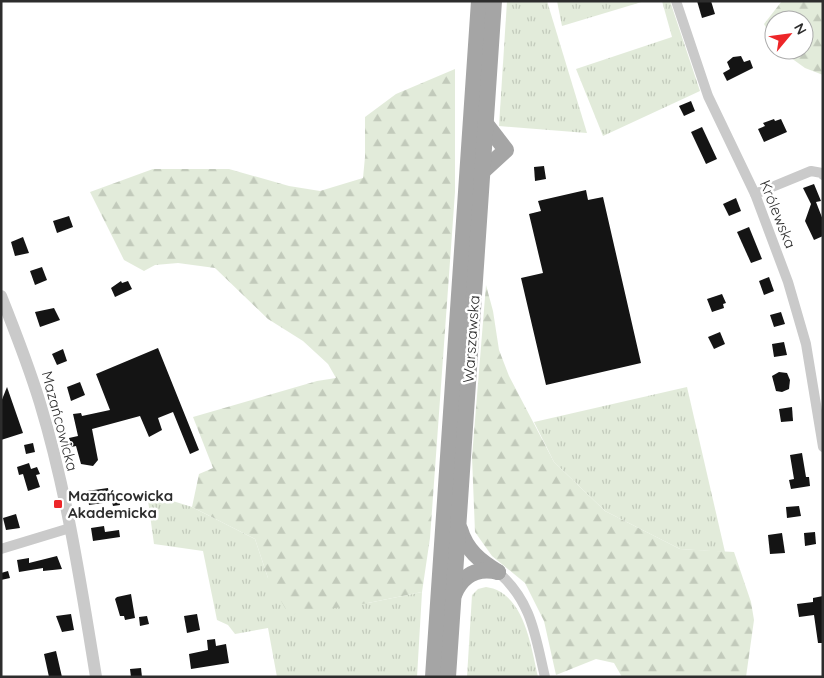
<svg xmlns="http://www.w3.org/2000/svg" width="824" height="678" font-family="Quicksand,sans-serif">
	<style>
		.grass { fill: url(#grass-tufts) }
		.forest { fill: url(#forest-firs) }
		.building { fill: #141414 }
		.lines { fill: none; stroke-linecap: round; stroke-linejoin: round }
		.minor { stroke: #cacaca; stroke-width: 10 }
		.tertiary { stroke: #cacaca; stroke-width: 12 }
		.primary { stroke: #a5a5a5; stroke-width: 16 }
		.poi-dot { fill: #ed2629; stroke: #fff; stroke-width: 2 }
		.labels { text-anchor: middle; dominant-baseline: central; stroke-width: 5; stroke-linejoin: round; paint-order: stroke }
		.street-label { font-size: 15px; fill: #2d2d2d; stroke: #fff }
		.poi-label { font-size: 15px; font-weight: bold; fill: #2d2d2d; stroke: #fff; text-anchor: start }
	</style>
	<defs>
		<pattern id="grass-tufts" width="24" height="20" patternUnits="userSpaceOnUse" patternTransform="scale(1.25)"><rect width="24" height="20" fill="#e2ebda"/><path d="M3 7l-1-3M5 7V3M7 7l1-3M15 17l-1-3M17 17v-4M19 17l1-3" fill="none" stroke="#c2cabb"/></pattern>
		<pattern id="forest-firs" width="22" height="20" patternUnits="userSpaceOnUse" patternTransform="scale(1.25)"><rect width="22" height="20" fill="#e2ebda"/><path d="M5 1l3.5 6h-7zM16 11l3.5 6h-7z" fill="#c2cabb"/></pattern>
	</defs>
	<rect width="100%" height="100%" fill="#fff"/>
	<g class="grass">
		<polygon points="507,1 547,1 587,133 499,126"/>
		<polygon points="557,1 645,1 562,26"/>
		<polygon points="662,1 670,1 700,91 603,136 576,69 672,37"/>
		<polygon points="687,387 725,552 680,549 605,511 554,462 534,422"/>
		<polygon points="147,493 192,507 255,539 268,578 368,603 422,592 417,677 277,677 268,628 235,634 228,625 217,620 203,551 154,544"/>
		<path d="M 486,587 C 524,592 531,646 538,677 L 467,677 L 472,595 L 478,589 Z"/>
	</g>
	<g class="forest">
		<polygon points="782,1 823,1 823,75 805,68 780,50 804,50 804,20 774,20 774,42 764,24"/>
		<polygon points="455,69 455,192 430,538 422,592 368,603 289,615 268,578 255,539 192,507 199,474 213,468 193,417 317,381 336,378 328,364 303,341 268,319 215,268 178,263 155,265 144,271 124,260 90,192 153,169 229,169 289,186 320,191 363,178 365,157 365,117 396,94"/>
		<polygon points="486,285 493,311 499,350 509,376 554,462 605,511 680,549 734,552 751,602 754,620 746,677 622,677 614,663 596,659 556,675 544,621 525,583 492,556 475,532 472,457"/>
	</g>
	<g class="building">
		<polygon points="697,1 711,1 715,14 702,18"/>
		<polygon points="741,56 744,62 750,60 753,68 727,81 723,73 730,69 727,62 733,57"/>
		<polygon points="691,101 695,111 684,116 679,106"/>
		<polygon points="774,119 775,121 781,119 787,132 764,142 758,129 765,126 763,123"/>
		<polygon points="702,127 717,159 706,164 691,132"/>
		<polygon points="544,166 546,179 535,181 534,167"/>
		<polygon points="814,184 821,201 816,202 823,220 823,236 814,240 805,221 811,204 803,188"/>
		<polygon points="586,190 588,200 603,197 641,363 546,385 521,278 543,273 529,214 541,211 538,201"/>
		<polygon points="736,198 741,211 729,216 723,204"/>
		<polygon points="69,216 73,227 57,233 53,221"/>
		<polygon points="749,227 762,259 751,263 737,232"/>
		<polygon points="23,237 29,253 15,256 11,242"/>
		<polygon points="42,267 47,280 35,285 30,271"/>
		<polygon points="769,277 774,291 764,295 759,281"/>
		<polygon points="121,281 122,283 128,281 132,289 115,297 111,288"/>
		<polygon points="722,294 726,303 723,304 724,308 712,312 707,299"/>
		<polygon points="54,308 60,320 40,327 35,312"/>
		<polygon points="781,312 785,324 774,327 770,315"/>
		<polygon points="720,332 725,344 714,349 708,337"/>
		<polygon points="784,342 787,355 774,357 772,344"/>
		<polygon points="158,348 199,450 190,454 173,412 158,418 162,430 149,437 140,416 92,429 98,460 93,466 81,464 76,446 71,447 69,438 78,436 73,414 81,413 82,416 110,410 96,374"/>
		<polygon points="63,349 67,361 57,365 52,354"/>
		<polygon points="779,372 787,373 790,380 789,389 782,392 776,391 772,376"/>
		<polygon points="80,382 85,395 71,401 67,387"/>
		<polygon points="7,387 23,433 1,440 1,402"/>
		<polygon points="792,407 793,421 781,422 779,409"/>
		<polygon points="33,443 35,452 26,454 24,445"/>
		<polygon points="802,453 806,477 809,477 810,486 791,489 789,480 794,479 790,455"/>
		<polygon points="29,463 31,469 37,467 40,474 36,475 40,487 28,491 23,474 19,475 17,467"/>
		<polygon points="108,488 110,502 89,505 87,491"/>
		<polygon points="119,497 120,505 113,506 111,498"/>
		<polygon points="799,506 801,516 787,518 786,507"/>
		<polygon points="16,514 20,528 6,530 3,518"/>
		<polygon points="104,526 105,532 119,530 120,537 93,541 91,528"/>
		<polygon points="815,532 816,544 805,546 804,533"/>
		<polygon points="782,533 785,553 770,554 768,535"/>
		<polygon points="57,556 62,569 43,571 43,568 19,572 17,560 29,558 29,563"/>
		<polygon points="8,571 10,578 1,580 1,573"/>
		<polygon points="131,594 135,618 125,620 124,616 120,616 115,599 117,597"/>
		<polygon points="823,596 823,643 818,643 814,615 799,617 797,604 813,602 813,598"/>
		<polygon points="71,614 74,630 62,632 56,616"/>
		<polygon points="197,614 200,630 187,633 184,616"/>
		<polygon points="147,616 149,624 140,626 139,617"/>
		<polygon points="215,639 216,646 226,644 229,663 191,669 189,654 208,650 207,640"/>
		<polygon points="56,651 62,677 49,677 44,654"/>
		<polygon points="141,668 142,677 131,677 130,669"/>
	</g>
	<g class="lines">
		<g class="minor">
			<polyline points="676,1 708,96 755,194 788,282 806,344 823,447"/>
			<polyline points="755,194 811,171 822,173 823,175"/>
			<polyline points="1,549 70,528"/>
			<path d="M 498,572 C 532,602 535,635 545,677"/>
		</g>
		<path class="tertiary" d="M 1,296 C 15,331 29,367 40,403 C 67,492 81,585 96,677"/>
		<g class="primary">
			<polyline points="483,171 506,150 486,124"/>
			<path d="M 460,529 C 466,550 480,561 498,572"/>
			<path d="M 454,595 C 462,575 477,567 498,572"/>
			<polyline points="433,677 479,1"/>
			<polyline points="448,677 494,1"/>
		</g>
	</g>
	<rect class="poi-dot" x="53" y="499" width="10" height="10" rx="2.5"/>
	<g class="labels">
		<g class="street-label">
			<text transform="translate(778 214) rotate(68)">Królewska</text>
			<text transform="translate(471 339) rotate(-86)">Warszawska</text>
			<text transform="translate(60 421) rotate(75)">Mazańcowicka</text>
		</g>
		<g class="poi-label">
			<text x="68" y="495">Mazańcowicka<tspan x="68" dy="17">Akademicka</tspan></text>
		</g>
	</g>
	<rect width="824" height="678" fill="none" stroke="#2d2d2d" stroke-width="5"/>
	<g transform="translate(789 35) rotate(61)"><circle r="24" fill="#ffffff" stroke="#ababab"/>
	<path d="M0-4L9 19L0 12L-9 19Z" fill="#ed2629"/>
	<text y="-8" font-size="14" font-weight="bold" text-anchor="middle" fill="#2d2d2d">N</text>
	</g>
</svg>
